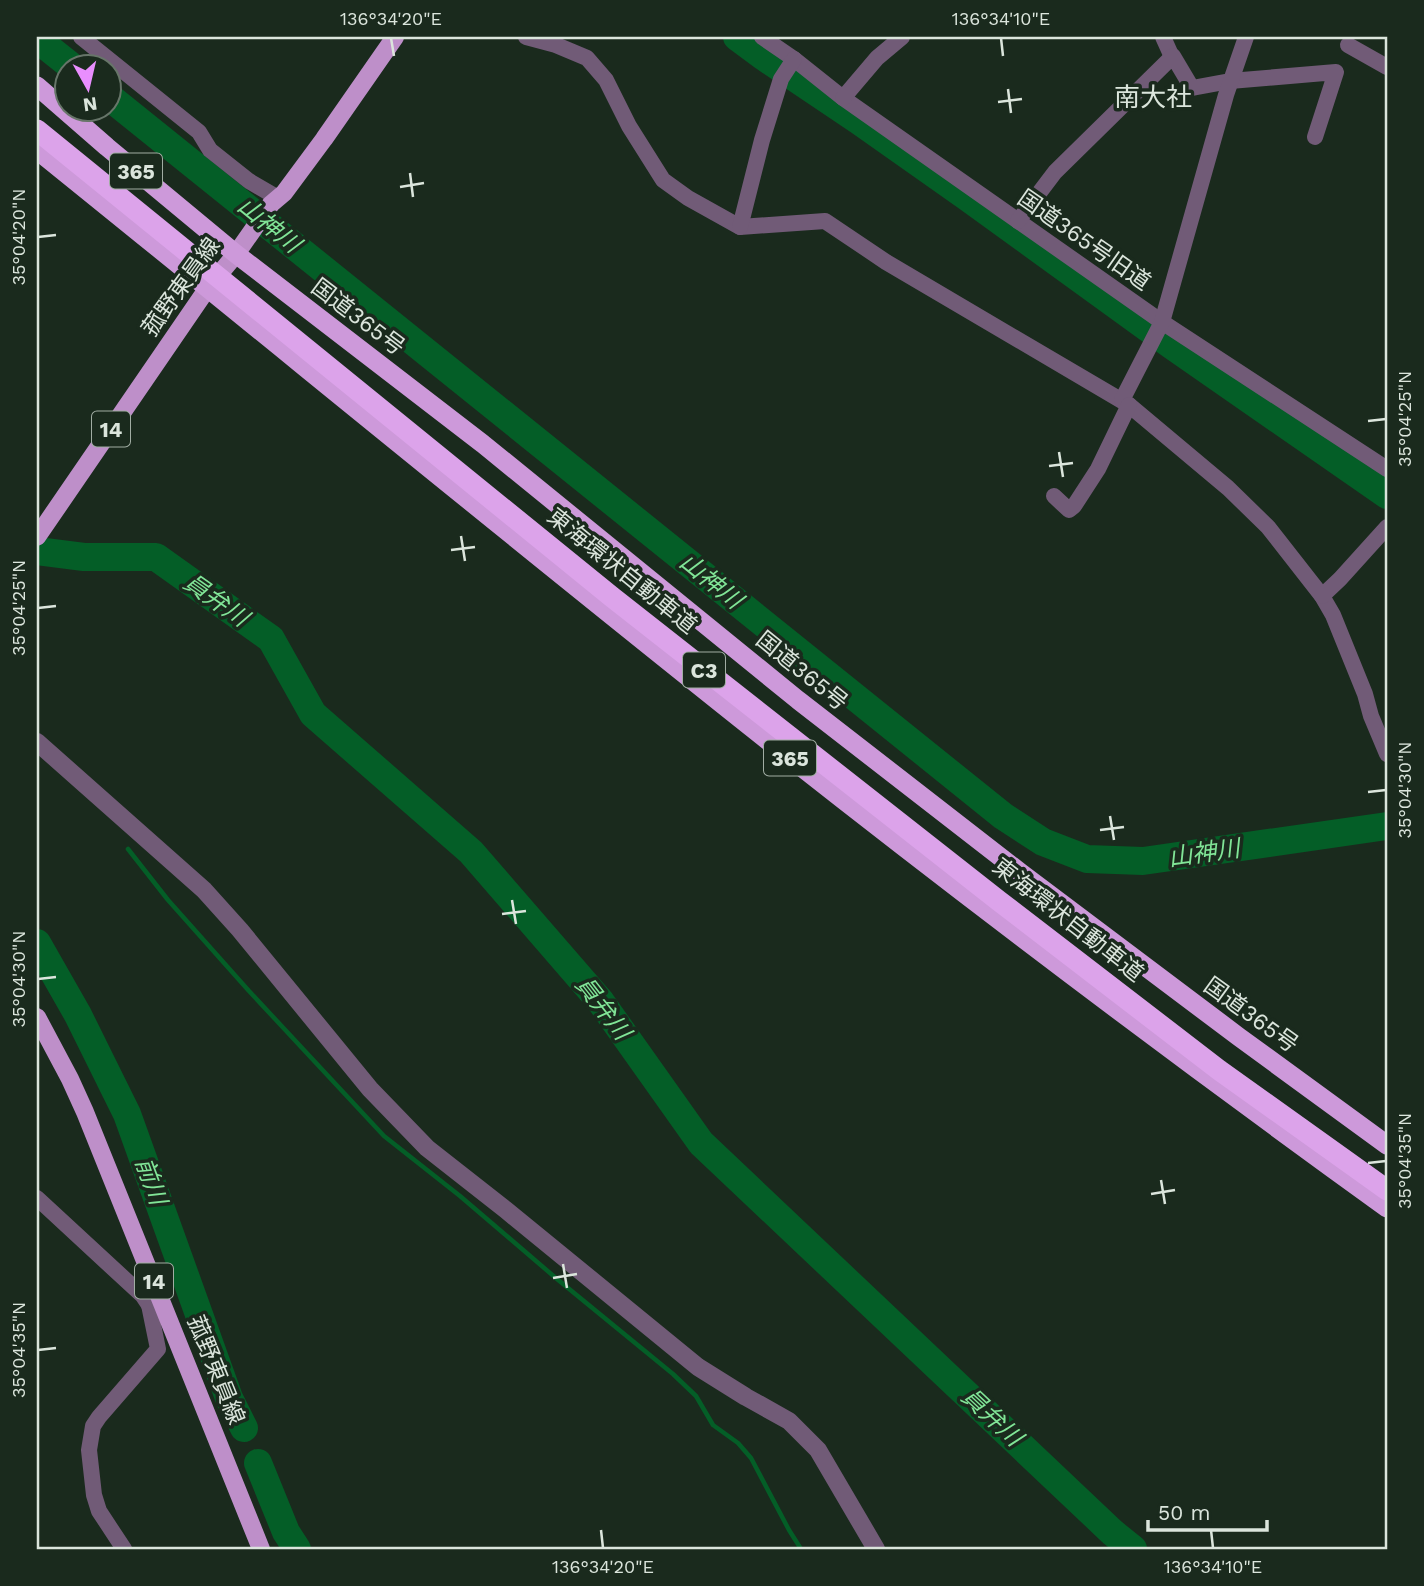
<svg xmlns="http://www.w3.org/2000/svg" width="1424" height="1586" font-family="'Work Sans','Noto Sans JP',sans-serif">
	<style>
		.lines { fill: none; stroke-linecap: round; stroke-linejoin: round }
		.stream { stroke: #045e27; stroke-width: 4.5 }
		.river { stroke: #045e27; stroke-width: 28 }
		.minor { stroke: #715b77; stroke-width: 16 }
		.tertiary { stroke: #715b77; stroke-width: 18 }
		.primary { stroke: #be8fc9; stroke-width: 18 }
		.trunk { stroke: #cd99da; stroke-width: 19 }
		.motorway-bridge { stroke: #dca3ea; stroke-width: 21 }
		.ticks { fill: none; stroke: #dbe5dc; stroke-width: 2.5 }
		.labels { text-anchor: middle; dominant-baseline: central; stroke-width: 7; stroke-linejoin: round; paint-order: stroke }
		.shield { fill: #1a2a1d; stroke: #a1ada3; stroke-width: 2 }
		.shield-label { font-size: 21px; font-weight: bold; fill: #dbe5dc }
		.street-label { font-size: 23px; fill: #dbe5dc; stroke: #1a2a1d }
		.water-label { font-size: 24px; font-style: italic; fill: #81e597; stroke: #1a2a1d }
		.quarter-label { font-size: 26px; fill: #dbe5dc; stroke: #1a2a1d }
		.neatline { fill: none; stroke: #dbe5dc; stroke-width: 2.5 }
		.ticks-label { font-size: 18px; text-anchor: middle; fill: #dbe5dc }
	</style>
	<rect width="100%" height="100%" fill="#1a2a1d"/>
	<g class="lines">
		<polyline class="stream" points="128,849 168,900 249,991 384,1136 460,1196 557,1279 673,1374 696,1396 713,1425 738,1443 751,1458 789,1530 801,1549"/>
		<g class="river">
			<polyline points="737,37 764,57 859,121 967,197 1171,345 1387,495"/>
			<polyline points="37,39 71,66"/>
			<polyline points="108,96 1003,816 1043,842 1087,859 1143,861 1387,826"/>
			<polyline points="37,551 84,557 156,557 271,639 313,714 471,852 601,1002 701,1143 1112,1532 1133,1549"/>
			<polyline points="37,943 78,1015 127,1114 229,1398 244,1428"/>
			<polyline points="258,1463 286,1532 297,1549"/>
		</g>
		<g class="minor">
			<polyline points="81,37 199,132 210,150 249,181 278,198"/>
			<polyline points="526,37 556,45 587,58 606,80 629,126 663,180 688,198 740,227 825,221 886,262 1129,405 1228,488 1268,527 1322,596 1333,615 1365,694 1371,716 1387,754"/>
			<polyline points="762,37 794,59 843,98 1162,322 1387,469"/>
			<polyline points="1163,37 1172,57"/>
			<polyline points="1348,45 1387,67"/>
			<polyline points="843,98 877,58 902,37"/>
			<polyline points="1018,221 1055,172 1173,56 1192,88 1230,81 1336,72 1315,137"/>
			<polyline points="740,227 762,140 781,79 794,59"/>
			<polyline points="1122,400 1162,322 1226,95 1246,37"/>
			<polyline points="1054,496 1069,510 1074,506 1098,469 1129,405"/>
			<polyline points="1322,596 1340,579 1387,527"/>
			<polyline points="37,1198 143,1296 149,1305"/>
			<polyline points="124,1549 99,1511 94,1495 89,1450 93,1426 99,1417 158,1349 149,1305 162,1299"/>
		</g>
		<polyline class="tertiary" points="37,742 204,890 240,930 370,1089 427,1148 506,1210 698,1367 746,1397 789,1421 818,1450 876,1549"/>
		<g class="primary">
			<polyline points="37,537 207,289 236,254 271,204 284,193 324,139 395,37"/>
			<polyline points="37,1017 70,1079 85,1112 261,1549"/>
		</g>
		<g class="trunk">
			<polyline points="37,86 107,147 236,254 483,444 798,700 1021,873 1239,1037 1387,1145"/>
			<path d="M 37,150 C 285,350 531,553 781,751 C 980,908 1182,1060 1387,1208"/>
		</g>
		<polyline class="motorway-bridge" points="37,130 612,597 999,901 1219,1070 1387,1190"/>
	</g>
	<path class="ticks" d="M 391,38 L 394,56M 1001,38 L 1003,56M 1008,89 L 1011,113M 998,102 L 1022,99M 410,173 L 413,197M 400,187 L 424,183M 38,237 L 56,235M 1368,421 L 1386,419M 1059,452 L 1063,477M 1049,466 L 1073,463M 461,536 L 465,561M 451,550 L 475,547M 38,608 L 56,606M 1368,792 L 1386,790M 1110,816 L 1114,840M 1100,830 L 1124,827M 512,900 L 516,924M 502,914 L 526,911M 38,979 L 56,977M 1368,1163 L 1386,1161M 1161,1180 L 1165,1204M 1151,1194 L 1175,1190M 563,1264 L 567,1288M 553,1278 L 577,1274M 38,1350 L 56,1348M 601,1530 L 603,1548M 1211,1530 L 1213,1548"/>
	<g class="labels">
		<g class="shield">
			<rect x="110" y="153.5" width="52" height="35" rx="5"/>
			<rect x="92" y="411.5" width="38" height="35" rx="5"/>
			<rect x="683" y="652.5" width="42" height="35" rx="5"/>
			<rect x="764" y="740.5" width="52" height="35" rx="5"/>
			<rect x="135" y="1263.5" width="38" height="35" rx="5"/>
		</g>
		<g class="shield-label">
			<text x="136" y="171">365</text>
			<text x="111" y="429">14</text>
			<text x="704" y="670">C3</text>
			<text x="790" y="758">365</text>
			<text x="154" y="1281">14</text>
		</g>
		<g class="street-label">
			<text transform="translate(1084 240) rotate(35)">国道365号旧道</text>
			<text transform="translate(181 287) rotate(-54)">菰野東員線</text>
			<text transform="translate(358 317) rotate(37)">国道365号</text>
			<text transform="translate(622 571) rotate(39)">東海環状自動車道</text>
			<text transform="translate(802 671) rotate(39)">国道365号</text>
			<text transform="translate(1068 920) rotate(38)">東海環状自動車道</text>
			<text transform="translate(1251 1015) rotate(36)">国道365号</text>
			<text transform="translate(216 1370) rotate(68)">菰野東員線</text>
		</g>
		<g class="water-label">
			<text transform="translate(269 225) rotate(39)">山神川</text>
			<text transform="translate(711 581) rotate(39)">山神川</text>
			<text transform="translate(216 600) rotate(35)">員弁川</text>
			<text transform="translate(1204 853) rotate(-8)">山神川</text>
			<text transform="translate(603 1008) rotate(52)">員弁川</text>
			<text transform="translate(151 1181) rotate(70)">前川</text>
			<text transform="translate(992 1417) rotate(43)">員弁川</text>
		</g>
		<g class="quarter-label">
			<text x="1153" y="97">南大社</text>
		</g>
	</g>
	<rect width="1424" height="1586" fill="none" stroke="#1a2a1d" stroke-width="77"/>
	<g transform="translate(88 88) rotate(172)"><circle r="33" fill="#1a2a1d" stroke="#677569" stroke-width="2"/>
	<path d="M0-5L12 26L0 18L-12 26Z" fill="#e98efe"/>
	<text y="-10" font-size="19" font-weight="bold" text-anchor="middle" fill="#dbe5dc">N</text>
	</g>
	<path d="M1148 1520v10h119v-10" fill="none" stroke="#dbe5dc" stroke-width="3.5"/>
	<text x="1158" y="1520" font-size="21" fill="#dbe5dc" stroke="#1a2a1d" stroke-width="5" paint-order="stroke">50 m</text>
	<rect x="38" y="38" width="1348" height="1510" class="neatline"/>
	<g class="ticks-label">
		<text x="391" y="25">136°34'20"E</text>
		<text x="1001" y="25">136°34'10"E</text>
		<text transform="translate(19 237) rotate(-90)" y="6">35°04'20"N</text>
		<text transform="translate(1405 419) rotate(-90)" y="6">35°04'25"N</text>
		<text transform="translate(19 608) rotate(-90)" y="6">35°04'25"N</text>
		<text transform="translate(1405 790) rotate(-90)" y="6">35°04'30"N</text>
		<text transform="translate(19 979) rotate(-90)" y="6">35°04'30"N</text>
		<text transform="translate(1405 1161) rotate(-90)" y="6">35°04'35"N</text>
		<text transform="translate(19 1350) rotate(-90)" y="6">35°04'35"N</text>
		<text x="603" y="1573">136°34'20"E</text>
		<text x="1213" y="1573">136°34'10"E</text>
	</g>
</svg>
